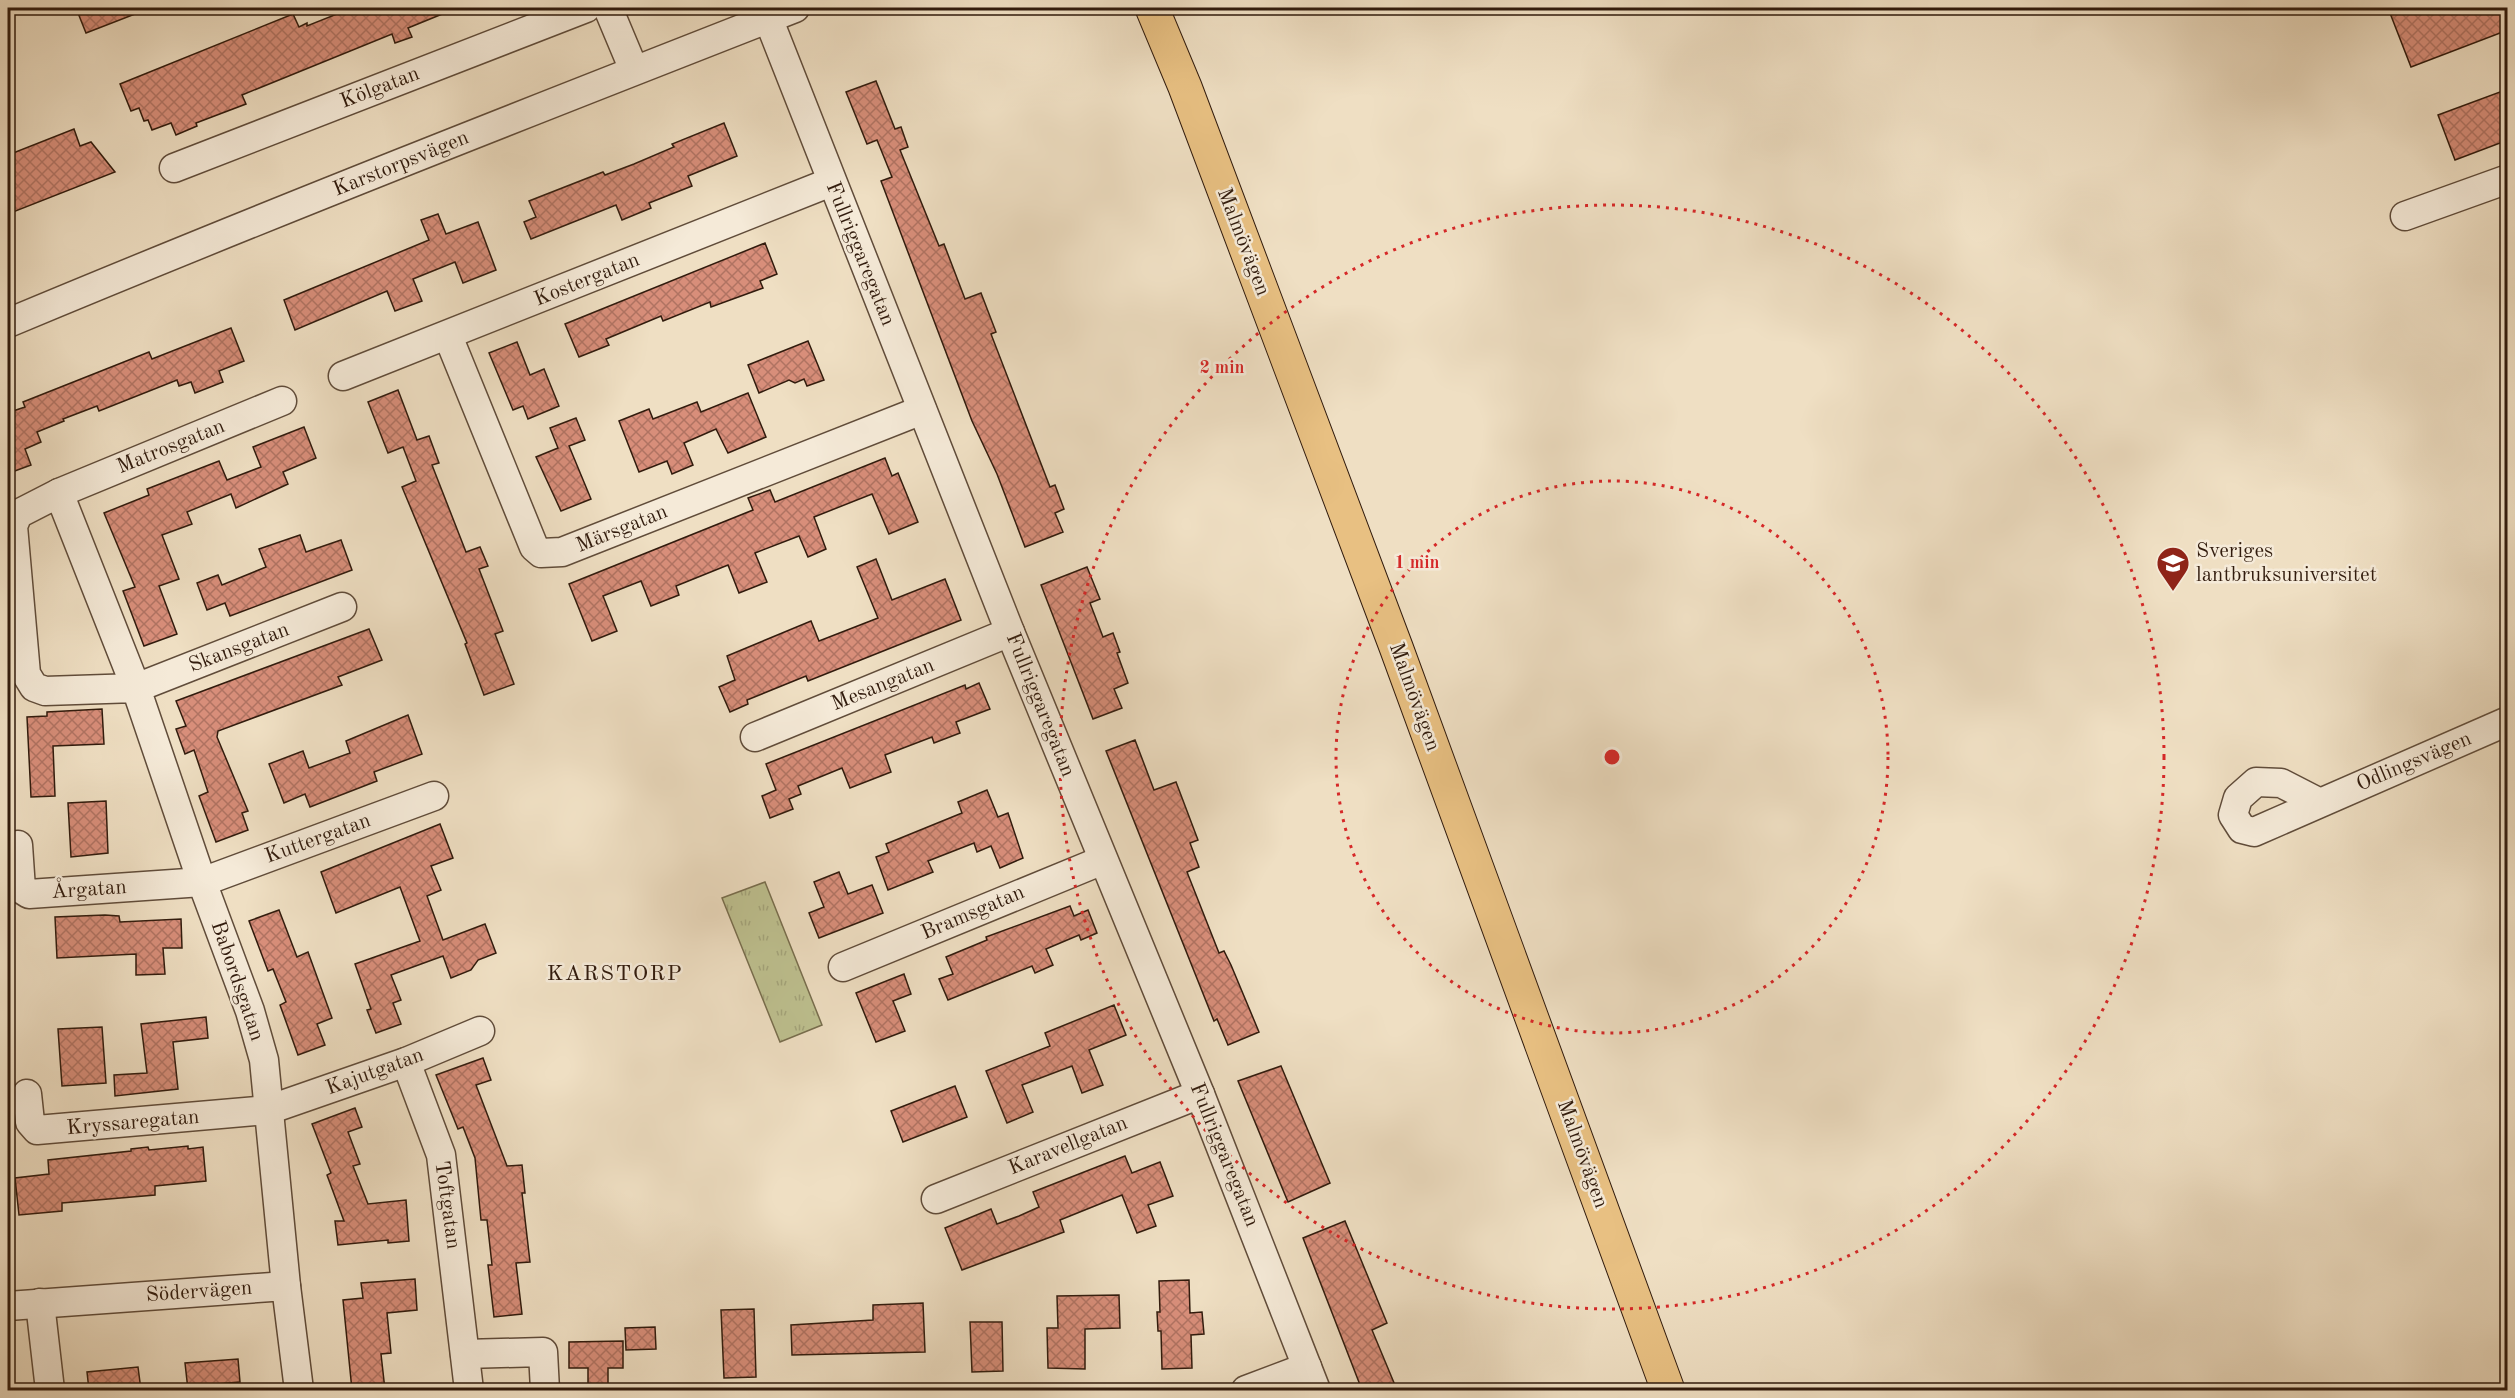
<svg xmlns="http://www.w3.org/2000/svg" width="2515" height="1398" font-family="'Old Standard TT',serif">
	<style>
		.park { fill: url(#park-tufts); stroke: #786e4e; stroke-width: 1.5 }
		.building { fill: url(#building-cross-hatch); stroke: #311b0d; stroke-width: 1.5 }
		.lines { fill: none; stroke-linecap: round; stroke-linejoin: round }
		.minor-casing { stroke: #604c3a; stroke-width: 31 }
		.major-casing { stroke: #311b0d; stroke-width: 35 }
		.minor { stroke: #f5ead8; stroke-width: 28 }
		.major { stroke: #e8c082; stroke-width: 33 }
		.ring { fill: none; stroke: #d62828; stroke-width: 3; stroke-dasharray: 3 6 }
		.labels { text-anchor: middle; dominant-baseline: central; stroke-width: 5; stroke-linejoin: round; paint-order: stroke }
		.street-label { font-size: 21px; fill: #311b0d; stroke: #f5ead8 }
		.poi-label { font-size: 21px; fill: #311b0d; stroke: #f5ead8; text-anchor: start }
		.neighbourhood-label { font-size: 22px; letter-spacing: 1.5px; fill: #311b0d; stroke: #f5ead8 }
		.centre { fill: #d62828; stroke: #f5ead8; stroke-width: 3 }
		.ring-label { font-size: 18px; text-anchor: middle; font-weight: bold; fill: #d62828; stroke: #f5ead8; stroke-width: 5; stroke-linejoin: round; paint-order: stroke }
	</style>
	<defs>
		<pattern id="park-tufts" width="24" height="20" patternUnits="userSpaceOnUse" patternTransform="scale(1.5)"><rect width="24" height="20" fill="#bec190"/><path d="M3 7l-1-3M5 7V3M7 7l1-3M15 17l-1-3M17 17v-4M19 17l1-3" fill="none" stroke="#a4a57b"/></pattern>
		<pattern id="building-cross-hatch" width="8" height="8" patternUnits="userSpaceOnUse" patternTransform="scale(1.5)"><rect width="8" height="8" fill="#d88e7a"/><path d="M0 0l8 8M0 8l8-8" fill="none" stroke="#b07362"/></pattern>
	</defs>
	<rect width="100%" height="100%" fill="#efdfc3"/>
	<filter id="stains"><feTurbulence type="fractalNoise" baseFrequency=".00333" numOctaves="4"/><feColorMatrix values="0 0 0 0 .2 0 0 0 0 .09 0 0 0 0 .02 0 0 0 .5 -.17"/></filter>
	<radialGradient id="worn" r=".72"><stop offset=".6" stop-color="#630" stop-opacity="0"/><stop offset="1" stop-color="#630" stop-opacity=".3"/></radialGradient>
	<polygon class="park" points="765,882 822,1025 780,1042 722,898"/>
	<g class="building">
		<polygon points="76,8 148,8 148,9 86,33"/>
		<polygon points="352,8 457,8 408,28 412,37 395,43 392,34 242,95 246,104 196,123 197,126 176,135 171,123 152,130 148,120 144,121 139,108 131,111 120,84 293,14 299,27 307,23 307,26"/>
		<polygon points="2388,8 2508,8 2508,30 2411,67"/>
		<polygon points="876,81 895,129 901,127 908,147 900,150 939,246 944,244 965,299 981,293 996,332 991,334 1050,487 1055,485 1064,509 1055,513 1063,532 1025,547 997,474 972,421 881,181 892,177 877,140 867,144 846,92"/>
		<polygon points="2508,89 2508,140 2455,160 2438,115"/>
		<polygon points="724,123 737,156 688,176 692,186 649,203 651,208 622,220 616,205 531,239 524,222 536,217 529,201 603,172 605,175 634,164 674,147 672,144"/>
		<polygon points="74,129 80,146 91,142 115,172 8,214 8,155"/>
		<polygon points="438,214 446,234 478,222 496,270 463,283 455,262 413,279 422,301 395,311 387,291 295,330 284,300 429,240 421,220"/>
		<polygon points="765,243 777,274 760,281 763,288 711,307 710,302 663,321 661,316 606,339 609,345 579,357 565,324"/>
		<polygon points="231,328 244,361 219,371 223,382 195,393 191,382 179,386 177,380 99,411 97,406 63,419 64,421 37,432 41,442 25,449 31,465 12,472 8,460 8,409 10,412 25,407 23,402 149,352 152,359"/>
		<polygon points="808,341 824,380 807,386 804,379 795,383 789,380 759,393 748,365"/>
		<polygon points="517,342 530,375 544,369 559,406 528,419 523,406 513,410 489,353"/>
		<polygon points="398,390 417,440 429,436 439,463 432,465 466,552 480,547 488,566 479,569 503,631 495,634 514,684 484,695 465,644 467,643 402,487 416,481 403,447 388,453 368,402"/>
		<polygon points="748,393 766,437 728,453 716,429 684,443 693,465 672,474 667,461 639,472 619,421 649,409 653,419 697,402 701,412"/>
		<polygon points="576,418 585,440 569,446 591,499 561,511 536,457 558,448 550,428"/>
		<polygon points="304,427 316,458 283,472 288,484 236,508 231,494 187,512 192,524 162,535 179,579 159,586 177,634 144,646 123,591 135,587 104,513 149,495 147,489 219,461 227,480 261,467 253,447"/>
		<polygon points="885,458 892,476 898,473 918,522 889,534 872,494 814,517 826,549 808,557 799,536 755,553 767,582 739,593 728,565 676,586 679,595 651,606 641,581 603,596 617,631 592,641 569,584 753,510 748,498 770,490 775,502"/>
		<polygon points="300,535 306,552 341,540 352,570 230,616 225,603 207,610 197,583 218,575 222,585 266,567 259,549"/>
		<polygon points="876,559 892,600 945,579 961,620 808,681 806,676 747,700 748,704 730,712 719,687 735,680 727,656 811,621 819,641 878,618 857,567"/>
		<polygon points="1087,567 1100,599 1090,603 1103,637 1113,633 1120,652 1117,653 1128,683 1114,689 1122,708 1093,719 1041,585"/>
		<polygon points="369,629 382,660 338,677 342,685 218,731 217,737 248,811 242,813 248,830 216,842 199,796 208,792 194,750 185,754 176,729 186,726 176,701"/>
		<polygon points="979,683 990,709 956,722 960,733 934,743 932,737 885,755 891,772 850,788 842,768 798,786 801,794 789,799 793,809 770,818 762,796 776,790 766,764 965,685 966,689"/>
		<polygon points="102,709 104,744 53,746 55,796 31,797 27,717 47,716 47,712"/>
		<polygon points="408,715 422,754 374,772 377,781 310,807 305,794 284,803 269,764 303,751 309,768 350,753 346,741"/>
		<polygon points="1135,740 1154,790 1176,782 1198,840 1190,843 1199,867 1187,872 1219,953 1224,951 1231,965 1259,1032 1228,1045 1217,1019 1214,1021 1106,751"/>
		<polygon points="987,790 998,817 1008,813 1023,858 1000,868 991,846 977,852 974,843 928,861 933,872 888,890 876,857 889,852 886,844 962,813 958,802"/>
		<polygon points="106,801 108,853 71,857 68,803"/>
		<polygon points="440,824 453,858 431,866 441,890 427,896 443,940 485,924 496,953 478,960 471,970 451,978 443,956 391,975 401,1000 393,1003 401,1024 376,1033 367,1010 371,1009 355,964 420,941 400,887 336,913 321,872"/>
		<polygon points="839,872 848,894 872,885 883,913 819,938 809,913 824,907 814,882"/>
		<polygon points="1070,906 1074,916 1088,910 1097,933 1081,940 1079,935 1046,949 1053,965 1035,973 1032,966 948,1000 939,979 953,974 946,957 987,940 986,937"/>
		<polygon points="279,910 297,957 308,952 332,1018 317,1024 325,1045 298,1055 280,1005 286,1002 273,969 268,971 249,921"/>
		<polygon points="105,915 119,916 120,922 181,919 182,948 163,948 165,974 136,975 136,954 57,958 55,917"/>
		<polygon points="904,974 911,994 893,1001 905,1031 876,1042 856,993"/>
		<polygon points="1114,1005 1126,1035 1089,1050 1103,1085 1082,1093 1072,1066 1022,1085 1033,1112 1007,1123 986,1071 1050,1046 1045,1033"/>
		<polygon points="206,1017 208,1038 173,1042 178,1089 115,1096 114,1075 147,1073 141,1024"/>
		<polygon points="102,1027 106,1083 62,1086 58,1029"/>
		<polygon points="483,1058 491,1080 476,1085 507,1166 522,1165 525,1193 522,1193 530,1262 516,1263 522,1314 494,1317 488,1265 492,1265 487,1220 481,1220 475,1158 463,1127 458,1129 436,1075"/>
		<polygon points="1281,1066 1330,1183 1288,1202 1238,1081"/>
		<polygon points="955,1086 967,1117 903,1142 891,1111"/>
		<polygon points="355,1108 362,1127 348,1132 360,1164 353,1166 368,1204 406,1200 409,1241 388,1243 388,1240 338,1245 335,1221 344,1221 327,1175 331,1173 312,1124"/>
		<polygon points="188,1146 188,1149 203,1147 206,1181 155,1186 155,1195 62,1203 62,1211 19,1215 15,1178 49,1174 48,1160 131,1151 131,1149 148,1147 149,1150"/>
		<polygon points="1125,1156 1132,1173 1160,1162 1173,1196 1148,1205 1156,1226 1137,1233 1122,1195 1060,1220 1064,1232 962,1270 945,1228 991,1209 997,1224 1019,1216 1039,1207 1033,1192"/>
		<polygon points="1345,1221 1387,1323 1372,1330 1397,1390 1362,1390 1303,1238"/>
		<polygon points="415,1279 417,1310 387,1313 391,1353 381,1354 385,1390 352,1390 343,1300 363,1298 361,1283"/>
		<polygon points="1189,1280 1190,1313 1202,1312 1204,1334 1191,1335 1192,1368 1162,1369 1161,1331 1158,1331 1157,1312 1160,1312 1159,1281"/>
		<polygon points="1119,1295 1120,1328 1085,1329 1085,1369 1048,1368 1047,1328 1058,1328 1057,1296"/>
		<polygon points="923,1303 925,1352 792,1355 791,1325 873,1320 873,1305"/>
		<polygon points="754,1309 756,1377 724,1378 721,1310"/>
		<polygon points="970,1322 1002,1322 1003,1371 972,1372"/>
		<polygon points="655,1327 656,1349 626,1350 625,1328"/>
		<polygon points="623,1341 623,1368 608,1368 608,1390 588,1390 588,1368 569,1368 569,1342"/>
		<polygon points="238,1359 240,1382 217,1384 218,1390 188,1390 185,1363"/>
		<polygon points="138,1367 141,1390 89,1390 87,1372"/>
	</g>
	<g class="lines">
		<defs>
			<g id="minor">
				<polyline points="608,8 634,70"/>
				<polyline points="768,18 1010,632 1200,1094 1316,1390"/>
				<polyline points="174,168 586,8"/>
				<polyline points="2405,216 2508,179"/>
				<path d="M 8,323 C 269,214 532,111 795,8"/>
				<polyline points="448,336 534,547 541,553 562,552 922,410"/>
				<polyline points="343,376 831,182"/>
				<polyline points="59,493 282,401"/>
				<polyline points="755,737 1010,632"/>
				<polyline points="2320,803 2281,783 2256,782 2238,798 2233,815 2242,829 2254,832 2508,721"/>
				<polyline points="18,845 21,889 29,894 202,882 434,796"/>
				<polyline points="843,967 1103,860"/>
				<polyline points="406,1062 441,1155 469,1390"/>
				<polyline points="27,1094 30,1122 37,1130 268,1110 406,1062 480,1031"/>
				<polyline points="936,1199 1200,1094"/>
				<polyline points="286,1286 264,1060 250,1011 202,882 136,688 59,493 18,514 13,526 26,674 34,687 45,691 136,688 342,607"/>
				<polyline points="40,1303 50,1390"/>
				<polyline points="8,1306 286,1286 299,1390"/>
				<polyline points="465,1354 543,1352 545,1390"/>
				<polyline points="1246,1390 1307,1367"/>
			</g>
			<polyline id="major" points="1152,8 1185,87 1396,647 1668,1390"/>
		</defs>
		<use href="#minor" class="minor-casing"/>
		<use href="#major" class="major-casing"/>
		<use href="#minor" class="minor"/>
		<use href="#major" class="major"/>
	</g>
	<g class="ring">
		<circle cx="1612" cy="757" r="276"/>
		<circle cx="1612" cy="757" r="552"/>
	</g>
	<defs>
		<symbol id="university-pin" viewBox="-11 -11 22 30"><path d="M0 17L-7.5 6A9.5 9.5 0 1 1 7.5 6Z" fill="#8f2418" stroke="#f5ead8"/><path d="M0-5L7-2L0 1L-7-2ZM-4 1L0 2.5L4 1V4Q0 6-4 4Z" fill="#fff"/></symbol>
	</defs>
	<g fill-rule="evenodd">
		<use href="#university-pin" x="2154" y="544" width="38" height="52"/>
	</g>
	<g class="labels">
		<g class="street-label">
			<text transform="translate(380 88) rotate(-21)">Kölgatan</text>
			<text transform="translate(401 164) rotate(-22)">Karstorpsvägen</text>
			<text transform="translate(1243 242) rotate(69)">Malmövägen</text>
			<text transform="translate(860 254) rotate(68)">Fullriggaregatan</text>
			<text transform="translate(587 280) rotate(-22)">Kostergatan</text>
			<text transform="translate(171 447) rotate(-22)">Matrosgatan</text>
			<text transform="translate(622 529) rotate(-22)">Märsgatan</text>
			<text transform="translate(239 648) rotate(-21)">Skansgatan</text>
			<text transform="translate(883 685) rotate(-22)">Mesangatan</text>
			<text transform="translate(1414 697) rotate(70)">Malmövägen</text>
			<text transform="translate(1040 705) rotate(68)">Fullriggaregatan</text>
			<text transform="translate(2414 762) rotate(-23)">Odlingsvägen</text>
			<text transform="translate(318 839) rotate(-20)">Kuttergatan</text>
			<text transform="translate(89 890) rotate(-4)">Årgatan</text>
			<text transform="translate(973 913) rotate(-23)">Bramsgatan</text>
			<text transform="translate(237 981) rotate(71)">Babordsgatan</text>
			<text transform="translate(375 1072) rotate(-20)">Kajutgatan</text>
			<text transform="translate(133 1123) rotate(-5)">Kryssaregatan</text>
			<text transform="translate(1068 1146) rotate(-22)">Karavellgatan</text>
			<text transform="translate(1582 1154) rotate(70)">Malmövägen</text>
			<text transform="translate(1224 1155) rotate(68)">Fullriggaregatan</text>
			<text transform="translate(447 1205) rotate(82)">Toftgatan</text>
			<text transform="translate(199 1292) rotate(-4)">Södervägen</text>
		</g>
		<g class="poi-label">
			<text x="2196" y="551">Sveriges<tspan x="2196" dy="24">lantbruksuniversitet</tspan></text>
		</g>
		<g class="neighbourhood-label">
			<text x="615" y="974">KARSTORP</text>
		</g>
	</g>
	<circle cx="1612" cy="757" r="9" class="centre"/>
	<g class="ring-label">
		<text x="1222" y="373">2 min</text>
		<text x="1417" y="568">1 min</text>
	</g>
	<rect width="2515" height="1398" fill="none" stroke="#efdfc3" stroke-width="30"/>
	<rect x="9" y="9" width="2497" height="1380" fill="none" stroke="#311b0d" stroke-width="3"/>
	<rect x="15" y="15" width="2485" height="1368" fill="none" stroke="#311b0d" stroke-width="1.5"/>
	<rect width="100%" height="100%" filter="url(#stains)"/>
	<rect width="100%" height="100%" fill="url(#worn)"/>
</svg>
